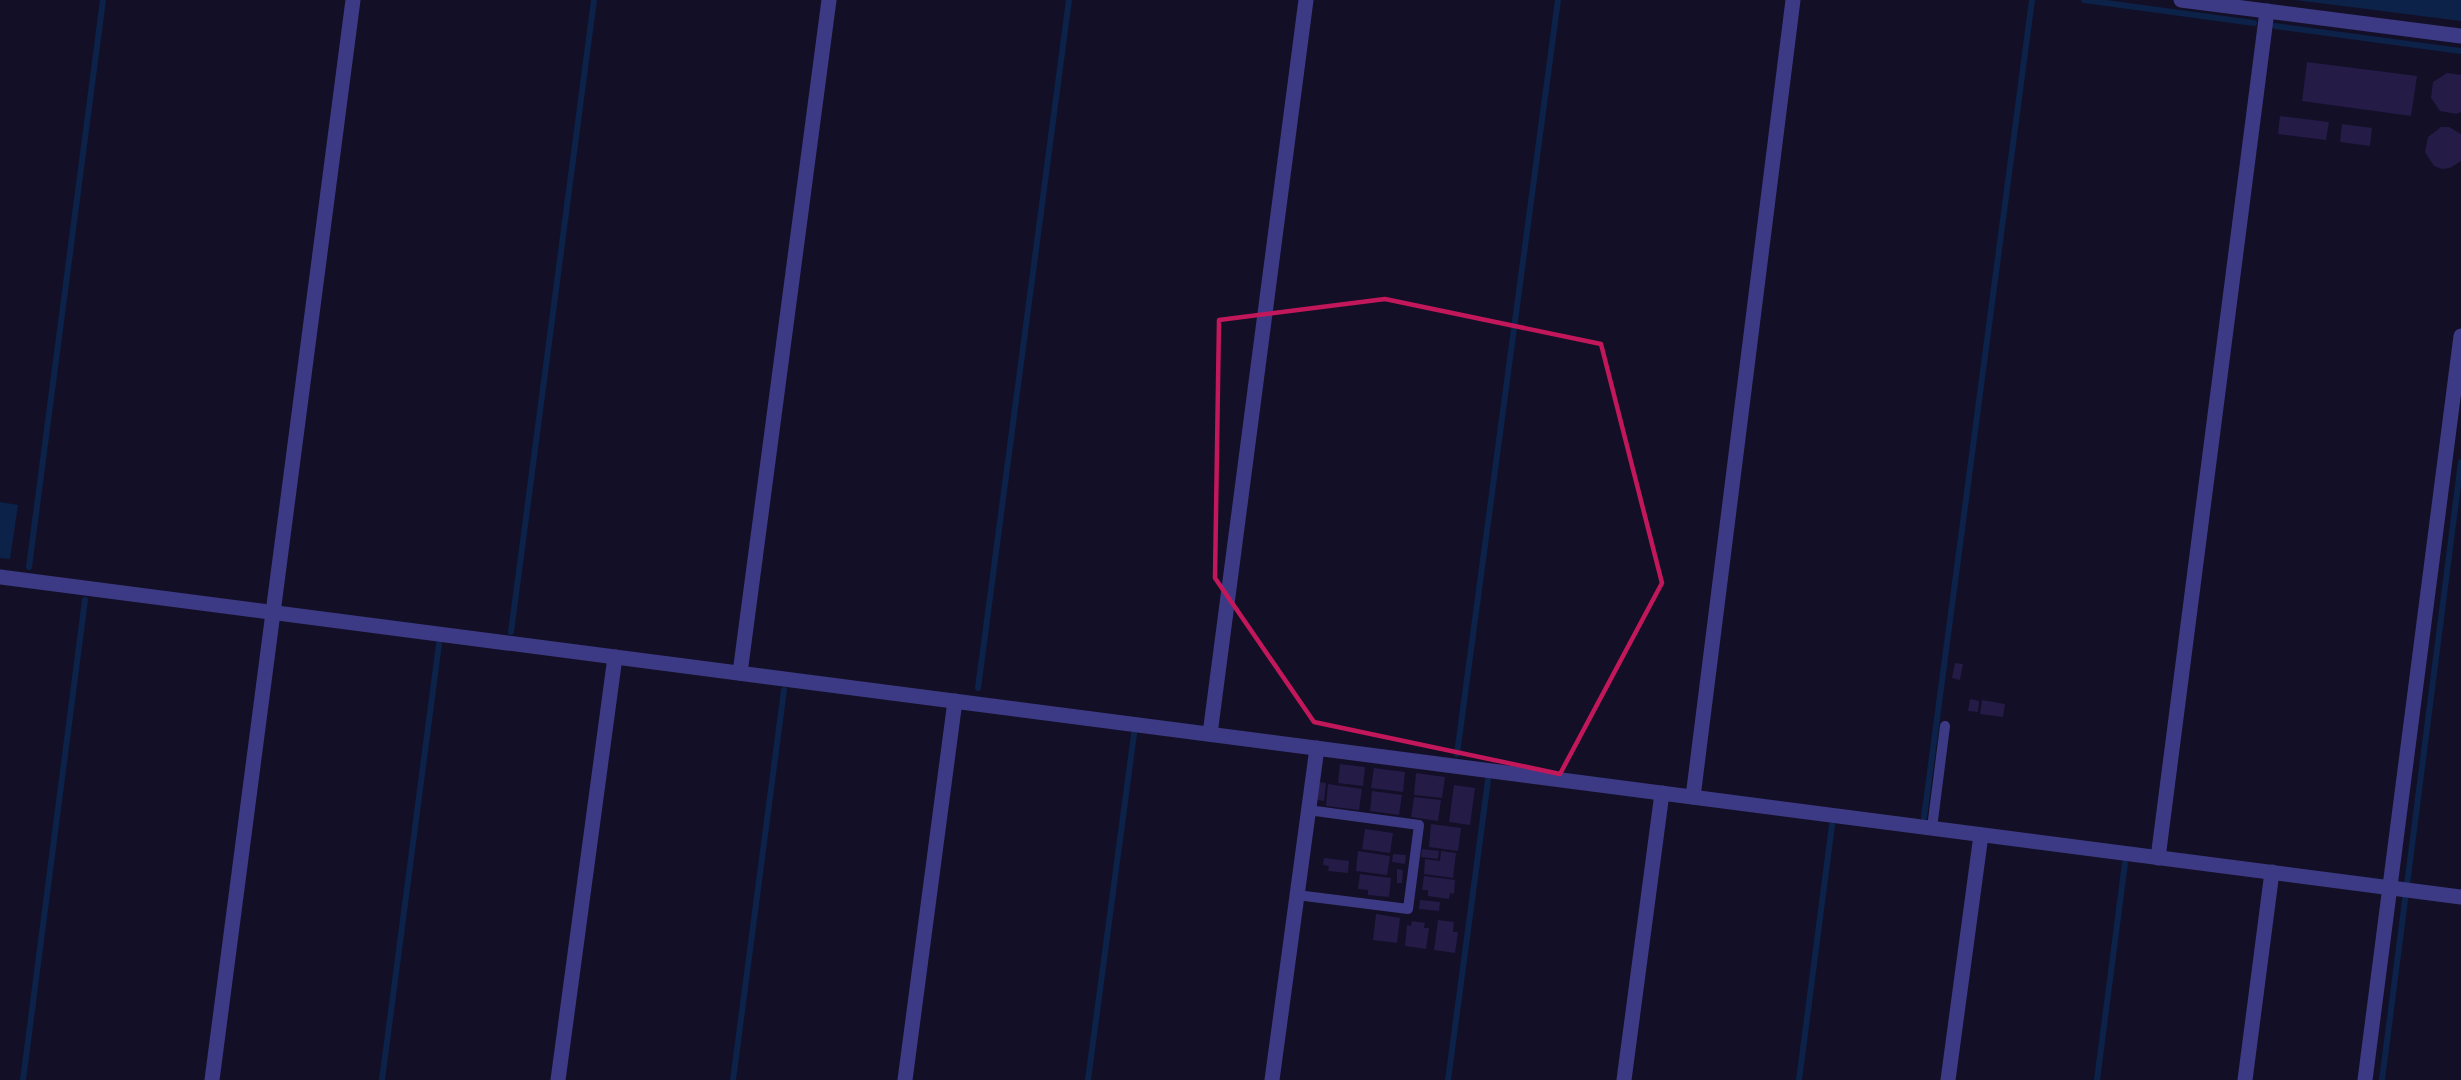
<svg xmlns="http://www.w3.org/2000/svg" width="2461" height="1080" font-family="'Alegreya Sans',sans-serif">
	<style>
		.water { fill: #0c2248 }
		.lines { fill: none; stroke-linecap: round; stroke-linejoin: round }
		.stream { stroke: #0c2248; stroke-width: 6 }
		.building { fill: #241b47 }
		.service { stroke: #3d3a85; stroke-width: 10 }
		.minor { stroke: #3d3a85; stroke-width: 15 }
		.marked { fill: none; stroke: #c2185b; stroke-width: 4.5; stroke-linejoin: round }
	</style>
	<rect width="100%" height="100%" fill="#130f26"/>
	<g class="water">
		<polygon points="2295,0 2461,0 2461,21"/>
		<polygon points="0,502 18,505 10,559 0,558"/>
	</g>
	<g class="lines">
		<g class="stream">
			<polyline points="2084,0 2254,23"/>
			<polyline points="2275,26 2461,51"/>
			<polyline points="29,567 103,0"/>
			<polyline points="511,632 594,0"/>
			<polyline points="978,688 1069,0"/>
			<polyline points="1457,754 1558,0"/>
			<polyline points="1924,817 2032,0"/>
			<polyline points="23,1080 85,600"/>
			<polyline points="382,1080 439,644"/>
			<polyline points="733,1080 784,690"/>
			<polyline points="1088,1080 1134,734"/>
			<polyline points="1448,1080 1488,780"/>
			<polyline points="1799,1080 1832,825"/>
			<polyline points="2097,1080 2125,863"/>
			<polyline points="2382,1080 2461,462"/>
		</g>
	</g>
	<g class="building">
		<polygon points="2307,62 2417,76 2411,116 2302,101"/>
		<polygon points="2447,73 2461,75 2461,112 2456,114 2440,111 2431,98 2433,82"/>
		<polygon points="2280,116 2329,122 2326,140 2278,134"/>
		<polygon points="2342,124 2372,128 2370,146 2340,142"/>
		<polygon points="2441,127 2449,127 2461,134 2461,161 2450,168 2442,169 2434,166 2425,152 2428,137"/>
		<polygon points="1955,663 1963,664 1960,680 1952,678"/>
		<polygon points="1970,699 1979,701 1978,712 1968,711"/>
		<polygon points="1982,700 2005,704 2003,717 1980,714"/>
		<polygon points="1340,764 1365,767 1363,786 1338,783"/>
		<polygon points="1374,768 1405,772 1403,792 1371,788"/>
		<polygon points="1416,773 1445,777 1442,798 1414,795"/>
		<polygon points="1319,782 1326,783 1324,801 1317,800"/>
		<polygon points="1328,784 1362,789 1359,810 1326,806"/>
		<polygon points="1454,785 1475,788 1470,825 1449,822"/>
		<polygon points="1372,791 1402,795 1399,815 1370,811"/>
		<polygon points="1414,797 1441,800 1438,821 1411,817"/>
		<polygon points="1431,824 1461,828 1458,851 1429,847"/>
		<polygon points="1365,829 1393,833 1390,853 1362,849"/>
		<polygon points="1422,849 1439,851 1438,859 1421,857"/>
		<polygon points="1358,851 1390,856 1387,875 1356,871"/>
		<polygon points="1441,851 1456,853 1453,878 1424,874 1425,859 1440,861"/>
		<polygon points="1393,854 1406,855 1405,864 1392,862"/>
		<polygon points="1324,858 1349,861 1348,873 1328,871 1329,866 1323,865"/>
		<polygon points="1397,869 1403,870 1402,883 1397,883"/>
		<polygon points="1360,874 1391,878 1389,897 1368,895 1368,890 1358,889"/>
		<polygon points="1424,876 1455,880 1454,894 1450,893 1449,899 1428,896 1428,890 1422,890"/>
		<polygon points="1420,900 1440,902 1439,911 1419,909"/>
		<polygon points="1376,914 1400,918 1397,943 1373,940"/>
		<polygon points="1438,920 1454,922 1453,932 1458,932 1455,953 1434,950"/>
		<polygon points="1412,921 1425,923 1424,928 1429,928 1426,949 1405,946 1407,925 1411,926"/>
	</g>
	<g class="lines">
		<g class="service">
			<polyline points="1932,828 1945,726"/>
			<polyline points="1297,895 1408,909 1419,825 1308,810"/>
		</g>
		<g class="minor">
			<polyline points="2181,0 2461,36"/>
			<polyline points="0,577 2461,897"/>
			<polyline points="740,673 829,0"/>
			<polyline points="1210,734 1306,0"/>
			<polyline points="1693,797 1793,0"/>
			<polyline points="2158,858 2267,11"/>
			<polyline points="212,1080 353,0"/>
			<polyline points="558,1080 615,657"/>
			<polyline points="905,1080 955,701"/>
			<polyline points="1272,1080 1317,748"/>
			<polyline points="1624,1080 1662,793"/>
			<polyline points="1948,1080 1981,835"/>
			<polyline points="2245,1080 2272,872"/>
			<polyline points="2365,1080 2461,336"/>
		</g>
	</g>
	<path class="marked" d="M 1385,299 L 1601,344 L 1662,583 L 1560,774 L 1314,722 L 1215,578 L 1219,320 Z"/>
</svg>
